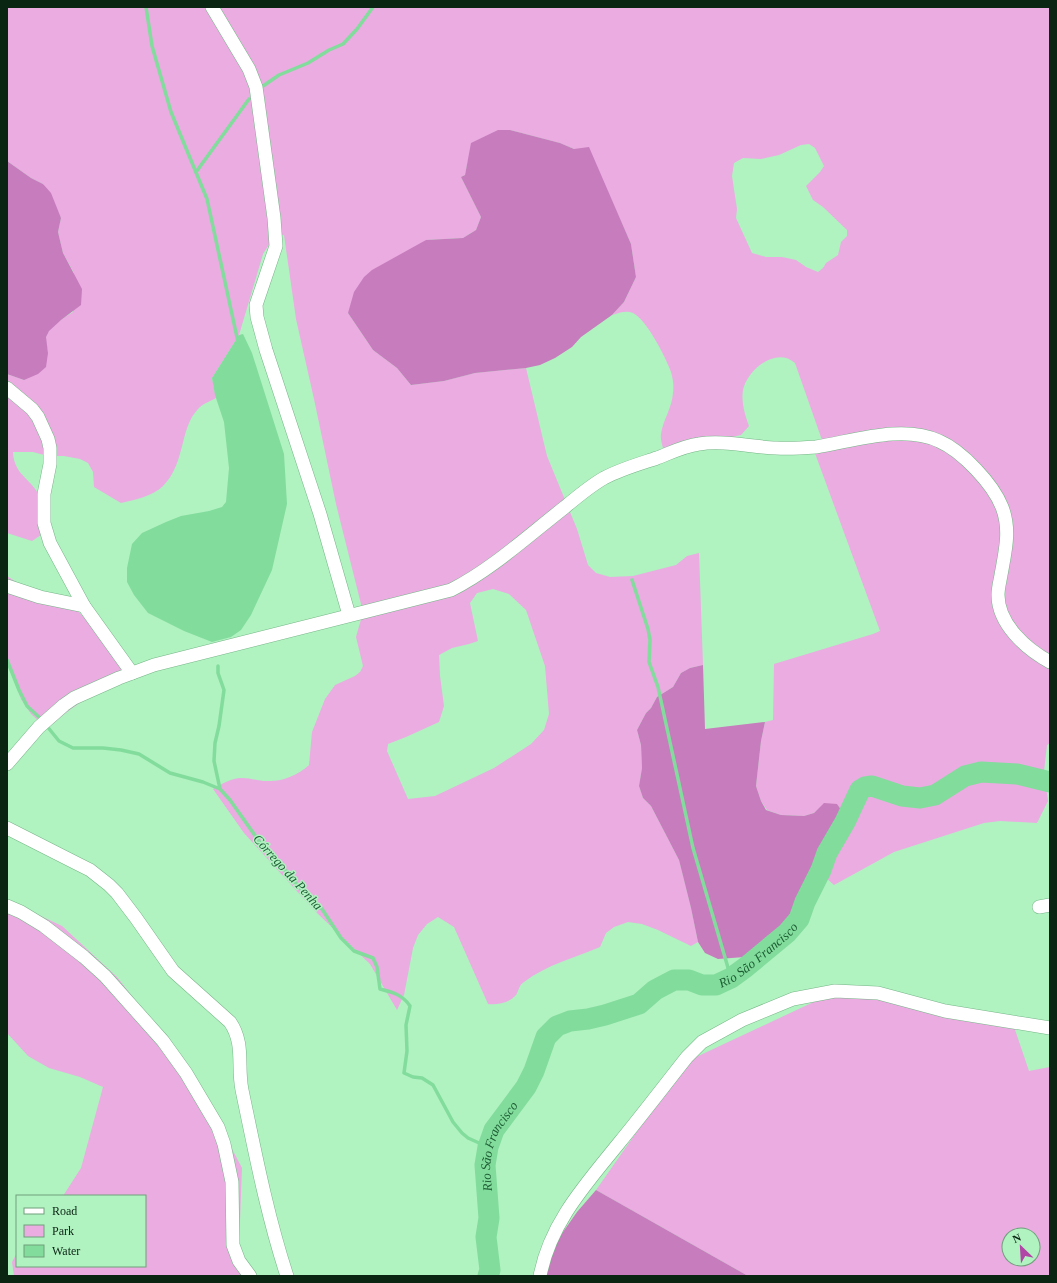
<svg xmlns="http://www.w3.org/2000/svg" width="1057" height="1283" font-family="Georgia,serif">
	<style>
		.green { fill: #eaace1; fill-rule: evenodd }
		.forest { fill: #c77cbd }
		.water { fill: #82dc9c }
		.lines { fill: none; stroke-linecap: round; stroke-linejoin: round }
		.stream { stroke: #82dc9c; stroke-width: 3.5 }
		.river { stroke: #82dc9c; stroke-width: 21 }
		.minor-casing { stroke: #75b586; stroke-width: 14 }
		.minor { stroke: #fff; stroke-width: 13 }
		.labels { text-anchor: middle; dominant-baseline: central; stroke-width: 3; stroke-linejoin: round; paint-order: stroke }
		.water-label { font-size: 13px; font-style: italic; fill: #1e5d34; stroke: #b1f2c1 }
	</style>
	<rect width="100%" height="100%" fill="#b1f2c1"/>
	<g class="green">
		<path d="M 7,7 L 1050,7 L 1050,743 L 1047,745 L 1044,771 L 1048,801 L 1037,823 L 1000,821 L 984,823 L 894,852 L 834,885 L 824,876 L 836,854 L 833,843 L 842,811 L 837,804 L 824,804 L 814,813 L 804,816 L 781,815 L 767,810 L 761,801 L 756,786 L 761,741 L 765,722 L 773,720 L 774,664 L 873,634 L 880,631 L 812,445 L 823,443 L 795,363 C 776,346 747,370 743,390 C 741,402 745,415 749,426 L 741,435 L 664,452 C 663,447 660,439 661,434 C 663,420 672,408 673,393 C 674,386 673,379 671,372 C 666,358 647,320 633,313 C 626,310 619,313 612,315 L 624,302 L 636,277 L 631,244 L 610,197 L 574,149 L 560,143 L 510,130 L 468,160 L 465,175 L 461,177 L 481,217 L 476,230 L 463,238 L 426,240 L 348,313 L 373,350 L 397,368 L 411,385 L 444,381 L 475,373 L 526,368 L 547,456 L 577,529 L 588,565 L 596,573 L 610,577 L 633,576 L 676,565 L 687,556 L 699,553 L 703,665 L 690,668 L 681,673 L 673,687 L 657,697 L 651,708 L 646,713 L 637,730 L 641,745 L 642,768 L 639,786 L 643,798 L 651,806 L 679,860 L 691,908 L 698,942 L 691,946 L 658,930 L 642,924 L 628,922 L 614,927 L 606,933 L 600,947 C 574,958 546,965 524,982 C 519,985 519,990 516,995 C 509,1003 497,1005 488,1004 L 454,927 L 438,917 L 427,924 L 418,935 L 413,948 L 404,995 L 397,1010 L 370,964 L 315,911 L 244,833 L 213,789 C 222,784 231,778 242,778 C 250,778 258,781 267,781 C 282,782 298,775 309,765 L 312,732 L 325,699 L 335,685 L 355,676 L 360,672 L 363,666 L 356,637 L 362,616 L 361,604 L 336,504 L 314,399 L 296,319 L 284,235 L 275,235 L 263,254 L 239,335 L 212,378 L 216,398 C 211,401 202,404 198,409 C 179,429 186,463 163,486 C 153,496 134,500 121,503 L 94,487 L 93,472 L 88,463 L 80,459 L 64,456 L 48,456 L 33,452 L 13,452 C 14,477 34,479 41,500 C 44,511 42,523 41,535 L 32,541 L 7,533 L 7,374 L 24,380 L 48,353 C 48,349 45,342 46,337 C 47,327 66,317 73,312 L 74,273 L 63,253 L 58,232 L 61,218 L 43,184 L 31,178 L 7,161 ZM 809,144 L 815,148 L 824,166 L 820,172 L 806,186 L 813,200 L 823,207 L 847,230 L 847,236 L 841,242 L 838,255 L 826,263 L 823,268 L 818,272 L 806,267 L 796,260 L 782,257 L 766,257 L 752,253 L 736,218 L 737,209 L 732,176 L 734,163 L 743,158 L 761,159 L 779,155 L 801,145 ZM 493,589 L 509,594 L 526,610 L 545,666 L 549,714 L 544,730 L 531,744 L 494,768 L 435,796 L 408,799 L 387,751 L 388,744 L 406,737 L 439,722 L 444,706 L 440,676 L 439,655 L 452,648 L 469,644 L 478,641 L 470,603 L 477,593 Z"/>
		<path d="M 7,576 L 24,587 L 70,603 L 99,633 L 128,675 C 102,690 75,703 53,724 L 41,723 L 31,714 L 21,699 L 7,662 Z"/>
		<polygon points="7,900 62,926 117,977 191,1071 242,1168 239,1247 249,1276 14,1276 12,1262 17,1253 17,1266 145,1266 145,1196 63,1196 81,1168 103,1087 80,1077 49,1068 28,1056 7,1033"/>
		<path d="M 850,985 L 1014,1027 L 1029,1071 L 1050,1067 L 1050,1276 L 748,1276 L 596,1190 L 678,1073 L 694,1058 ZM 1009,1235 L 1033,1235 L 1033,1259 L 1009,1259 Z"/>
	</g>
	<g class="forest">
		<polygon points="498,130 510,130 560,143 574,149 589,147 631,244 636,277 624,302 612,315 581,337 572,347 555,358 540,365 526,368 475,373 444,381 411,385 397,368 373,350 348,313 354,292 364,277 372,270 426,240 463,238 476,230 481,217 461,177 465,175 471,143"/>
		<polygon points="7,161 31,178 43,184 51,193 61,218 58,232 63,253 82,289 81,305 61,320 49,331 46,337 48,353 46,367 38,374 24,380 7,374"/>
		<polygon points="703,665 705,729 765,722 761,741 756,786 761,801 766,810 781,815 804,816 814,813 824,803 837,804 842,811 833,843 836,854 824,876 812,885 801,912 795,920 785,925 774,936 769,947 758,956 718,959 705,953 698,942 691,908 679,860 651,806 643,798 639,786 642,768 641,745 637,730 646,713 651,708 657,697 673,687 681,673 690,668"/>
		<polygon points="596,1190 748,1276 545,1276 556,1242 577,1212"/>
	</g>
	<polygon class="water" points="243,334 252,353 284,454 287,504 272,570 251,615 241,630 231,637 212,642 184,631 148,613 134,595 127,582 127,568 132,544 142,533 166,522 181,516 209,511 222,507 226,502 229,468 224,422 215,395 212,378 239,335"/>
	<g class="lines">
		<g class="stream">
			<polyline points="146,7 152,46 171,112 207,199 238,342"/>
			<polyline points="263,86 279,75 308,63 329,50 343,44 357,29 373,7"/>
			<polyline points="196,172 249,99"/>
			<polyline points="632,580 648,629 650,640 649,662 658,687 693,848 731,978"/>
			<polyline points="7,660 19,690 27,706 42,720"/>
			<polyline points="218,666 218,673 224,690 219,726 215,743 214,761 220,789"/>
			<path d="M 46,725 L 59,741 L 73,748 L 103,748 L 121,750 L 139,754 L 170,773 L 203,782 L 220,789 L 230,800 L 261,844 L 285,870 L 308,898 L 322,909 L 341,938 L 354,951 L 373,958 L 377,967 L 380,989 C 392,992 403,995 410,1006 L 406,1025 L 407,1051 L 404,1073 L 413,1077 L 422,1078 L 433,1085 L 453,1122 L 462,1133 L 468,1138 L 488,1147"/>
		</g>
		<path class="river" id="s1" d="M 488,1276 L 490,1270 L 486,1237 L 489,1218 L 485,1165 L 488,1147 L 494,1130 L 526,1087 L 534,1071 L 546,1037 L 557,1026 L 570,1021 L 588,1019 L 605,1015 L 639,1004 L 655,990 L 674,980 L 689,980 L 702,985 L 716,985 L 731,978 L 746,967 L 787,933 L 799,919 L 805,902 L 821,870 L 827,853 L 845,822 L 860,790 L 865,787 L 872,786 L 902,796 L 920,798 L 935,795 L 965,776 L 981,772 L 1017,774 L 1050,782"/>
		<defs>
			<g id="minor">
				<polyline points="212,7 249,69 256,87 274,218 276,246 256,305 257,317 266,350 320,514 349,615"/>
				<polyline points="7,388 32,409 38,417 48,439 50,448 50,464 44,494 44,523 50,543 84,606 132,673"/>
				<polyline points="7,586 40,597 84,606"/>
				<path d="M 7,764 L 39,727 L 64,705 L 74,698 L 119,678 L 154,665 L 451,590 C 491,570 529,535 565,507 C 577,497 590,486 604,478 C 621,469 639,464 657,458 C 670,453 684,446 699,444 C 723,440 751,447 776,448 C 789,449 803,448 816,447 C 854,441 903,424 939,441 C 962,451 993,484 1002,507 C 1011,530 1005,552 1001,575 C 1000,581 998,588 998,595 C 998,624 1026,649 1050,662"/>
				<path d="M 7,828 L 78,864 L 90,870 L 109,885 L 117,893 L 136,918 L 173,971 L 230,1022 C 245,1044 237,1065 242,1090 C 255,1152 267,1215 287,1276"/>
				<polyline points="7,906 21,912 44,926 84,957 105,976 163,1041 186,1073 218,1127 224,1144 232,1182 233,1245 239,1261 250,1276"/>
				<polyline points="1039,907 1050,905"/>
				<path d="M 540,1276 C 550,1223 586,1184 619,1143 C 642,1115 664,1086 687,1057 L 702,1042 L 742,1020 L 793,999 L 835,991 L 878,993 L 945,1011 L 1050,1028"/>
			</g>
		</defs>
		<use href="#minor" class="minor-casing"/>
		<use href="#minor" class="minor"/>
	</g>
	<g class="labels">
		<g class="water-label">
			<text transform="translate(288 872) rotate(48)">Córrego da Penha</text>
			<text stroke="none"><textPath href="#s1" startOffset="494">Rio São Francisco</textPath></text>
			<text stroke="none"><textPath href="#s1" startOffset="134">Rio São Francisco</textPath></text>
		</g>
	</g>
	<rect width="1057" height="1283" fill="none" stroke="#0b2513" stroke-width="16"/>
	<rect x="16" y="1195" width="130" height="72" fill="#b1f2c1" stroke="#6fa07b"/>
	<rect x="24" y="1208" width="20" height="6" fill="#ffffff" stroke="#6fa07b"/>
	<text x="52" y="1215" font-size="12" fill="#0b2513">Road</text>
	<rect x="24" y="1225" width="20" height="12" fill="#eaace1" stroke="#6fa07b"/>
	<text x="52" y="1235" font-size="12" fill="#0b2513">Park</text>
	<rect x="24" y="1245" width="20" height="12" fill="#82dc9c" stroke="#6fa07b"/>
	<text x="52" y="1255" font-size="12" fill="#0b2513">Water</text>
	<g transform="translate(1021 1247) rotate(335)"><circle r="19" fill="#b1f2c1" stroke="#6fa07b"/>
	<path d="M0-3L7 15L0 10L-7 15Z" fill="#b146a6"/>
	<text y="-6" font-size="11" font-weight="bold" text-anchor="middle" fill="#0b2513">N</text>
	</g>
</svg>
